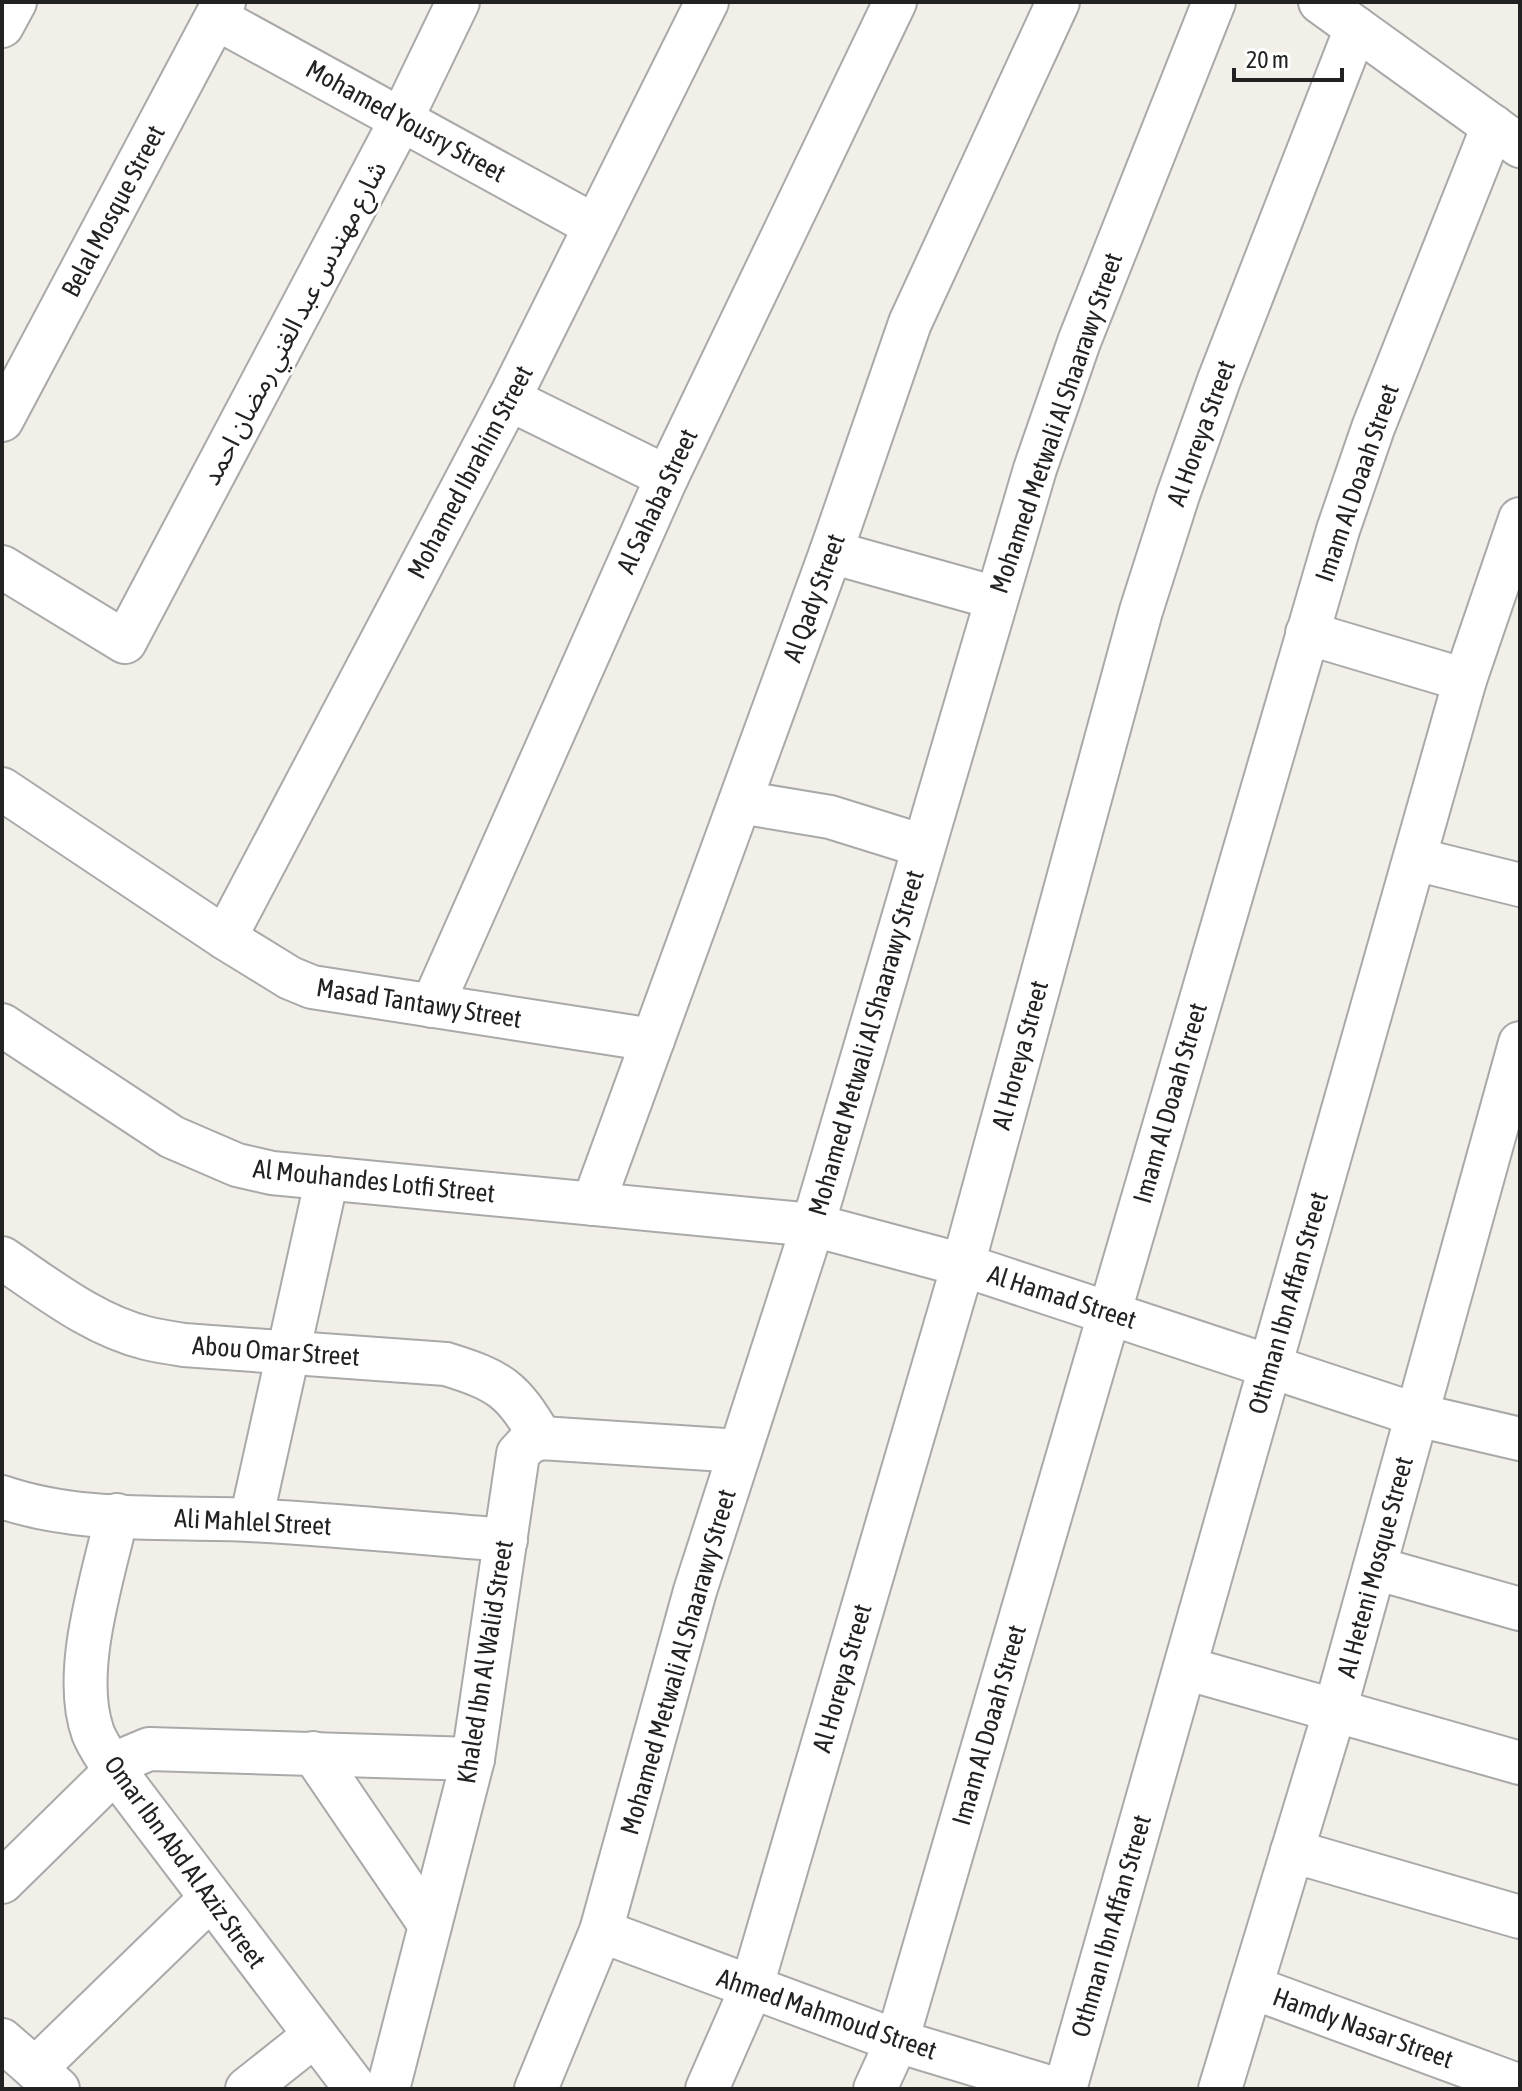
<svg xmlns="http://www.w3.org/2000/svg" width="1522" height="2091" font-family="'Asap Condensed','Noto Sans Arabic',sans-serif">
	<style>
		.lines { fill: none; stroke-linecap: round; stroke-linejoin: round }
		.minor-casing { stroke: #a9a9a9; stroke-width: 46 }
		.minor { stroke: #fff; stroke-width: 42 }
		.labels { text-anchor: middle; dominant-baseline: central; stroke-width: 6; stroke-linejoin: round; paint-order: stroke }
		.street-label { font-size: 26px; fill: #222; stroke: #fff }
	</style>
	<rect width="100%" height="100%" fill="#f2efe9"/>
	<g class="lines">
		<defs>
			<g id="minor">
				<polyline points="1320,2 1520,146"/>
				<polyline points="216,18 595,226"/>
				<polyline points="2,26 15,2"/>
				<polyline points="509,399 667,477"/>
				<polyline points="2,420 224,2"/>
				<polyline points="831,552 996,598"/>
				<polyline points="2,567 125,642 402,118 458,2"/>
				<polyline points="1307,633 1465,680"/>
				<polyline points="2,789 225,938 290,978 312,987 653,1040"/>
				<polyline points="740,802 830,817 923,846"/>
				<polyline points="1415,859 1520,885"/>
				<polyline points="225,938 509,399 707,2"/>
				<polyline points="432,1006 667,477 895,2"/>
				<polyline points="2,1025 172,1137 237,1165 272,1173 813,1225 963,1265 1417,1415 1520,1439"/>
				<polyline points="593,1204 831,552 910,323 1058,2"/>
				<path d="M 2,1258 C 47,1288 93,1325 146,1338 C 158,1341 171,1343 184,1345 L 446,1364 C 501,1381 512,1389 541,1438"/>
				<path d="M 2,1497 C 81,1524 168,1516 250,1520 C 336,1525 421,1533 506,1540"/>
				<path d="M 117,1515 C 103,1578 71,1672 93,1733 C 98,1746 108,1759 115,1771 L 356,2089"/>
				<polyline points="251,1520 327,1178"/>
				<polyline points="1375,1568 1520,1609"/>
				<polyline points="1185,1668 1520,1763"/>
				<polyline points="313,1753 430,1925"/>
				<polyline points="1292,1851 1520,1917"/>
				<polyline points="2,1882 115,1771 130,1757 149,1749 473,1759"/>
				<polyline points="601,1931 897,2041 1056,2089"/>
				<polyline points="1251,1987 1520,2086"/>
				<polyline points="2,2040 58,2089"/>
				<polyline points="35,2069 210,1899"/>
				<polyline points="247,2089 315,2035"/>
				<polyline points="388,2089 473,1759 518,1454 528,1443 541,1438 740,1451"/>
				<polyline points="536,2089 601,1931 695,1591 813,1225 1035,469 1079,342 1214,2"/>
				<polyline points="707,2089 751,1989 963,1265 1141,611 1178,495 1219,380 1356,28"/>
				<polyline points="875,2089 897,2041 1338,530 1373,428 1493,126"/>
				<polyline points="1065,2089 1465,680 1520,519"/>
				<polyline points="1220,2089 1335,1710 1520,1043"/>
			</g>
		</defs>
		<use href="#minor" class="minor-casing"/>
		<use href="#minor" class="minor"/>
	</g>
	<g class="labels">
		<g class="street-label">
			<text transform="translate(406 121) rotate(29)">Mohamed Yousry Street</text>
			<text transform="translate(113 211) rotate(-62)">Belal Mosque Street</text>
			<text transform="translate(294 323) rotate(-62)">شارع مهندس عبد الغني رمضان احمد</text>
			<text transform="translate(1056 423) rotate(-71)">Mohamed Metwali Al Shaarawy Street</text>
			<text transform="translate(1201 433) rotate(-70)">Al Horeya Street</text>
			<text transform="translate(470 472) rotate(-62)">Mohamed Ibrahim Street</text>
			<text transform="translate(1357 483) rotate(-71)">Imam Al Doaah Street</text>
			<text transform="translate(657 501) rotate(-65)">Al Sahaba Street</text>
			<text transform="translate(814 598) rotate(-70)">Al Qady Street</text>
			<text transform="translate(419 1003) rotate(9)">Masad Tantawy Street</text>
			<text transform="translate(866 1043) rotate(-74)">Mohamed Metwali Al Shaarawy Street</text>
			<text transform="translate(1020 1055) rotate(-75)">Al Horeya Street</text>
			<text transform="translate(1170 1103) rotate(-74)">Imam Al Doaah Street</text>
			<text transform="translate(374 1181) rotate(6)">Al Mouhandes Lotfi Street</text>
			<text transform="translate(1062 1297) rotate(18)">Al Hamad Street</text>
			<text transform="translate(1288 1303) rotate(-74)">Othman Ibn Affan Street</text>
			<text transform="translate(276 1351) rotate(4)">Abou Omar Street</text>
			<text transform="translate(253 1522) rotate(3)">Ali Mahlel Street</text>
			<text transform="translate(1375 1567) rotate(-75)">Al Heteni Mosque Street</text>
			<text transform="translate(485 1662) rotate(-81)">Khaled Ibn Al Walid Street</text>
			<text transform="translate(678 1662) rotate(-74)">Mohamed Metwali Al Shaarawy Street</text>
			<text transform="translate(842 1678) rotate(-74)">Al Horeya Street</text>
			<text transform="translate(989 1725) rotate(-74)">Imam Al Doaah Street</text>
			<text transform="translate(185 1862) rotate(54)">Omar Ibn Abd Al Aziz Street</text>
			<text transform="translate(1111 1926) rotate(-74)">Othman Ibn Affan Street</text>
			<text transform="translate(827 2014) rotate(19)">Ahmed Mahmoud Street</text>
			<text transform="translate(1363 2028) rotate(20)">Hamdy Nasar Street</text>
		</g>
	</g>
	<rect width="1522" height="2091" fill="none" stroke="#222222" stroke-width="8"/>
	<path d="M1234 68v12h108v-12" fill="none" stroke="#222222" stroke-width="4"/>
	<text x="1246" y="68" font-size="24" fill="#222222" stroke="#ffffff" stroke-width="6" paint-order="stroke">20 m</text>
</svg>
